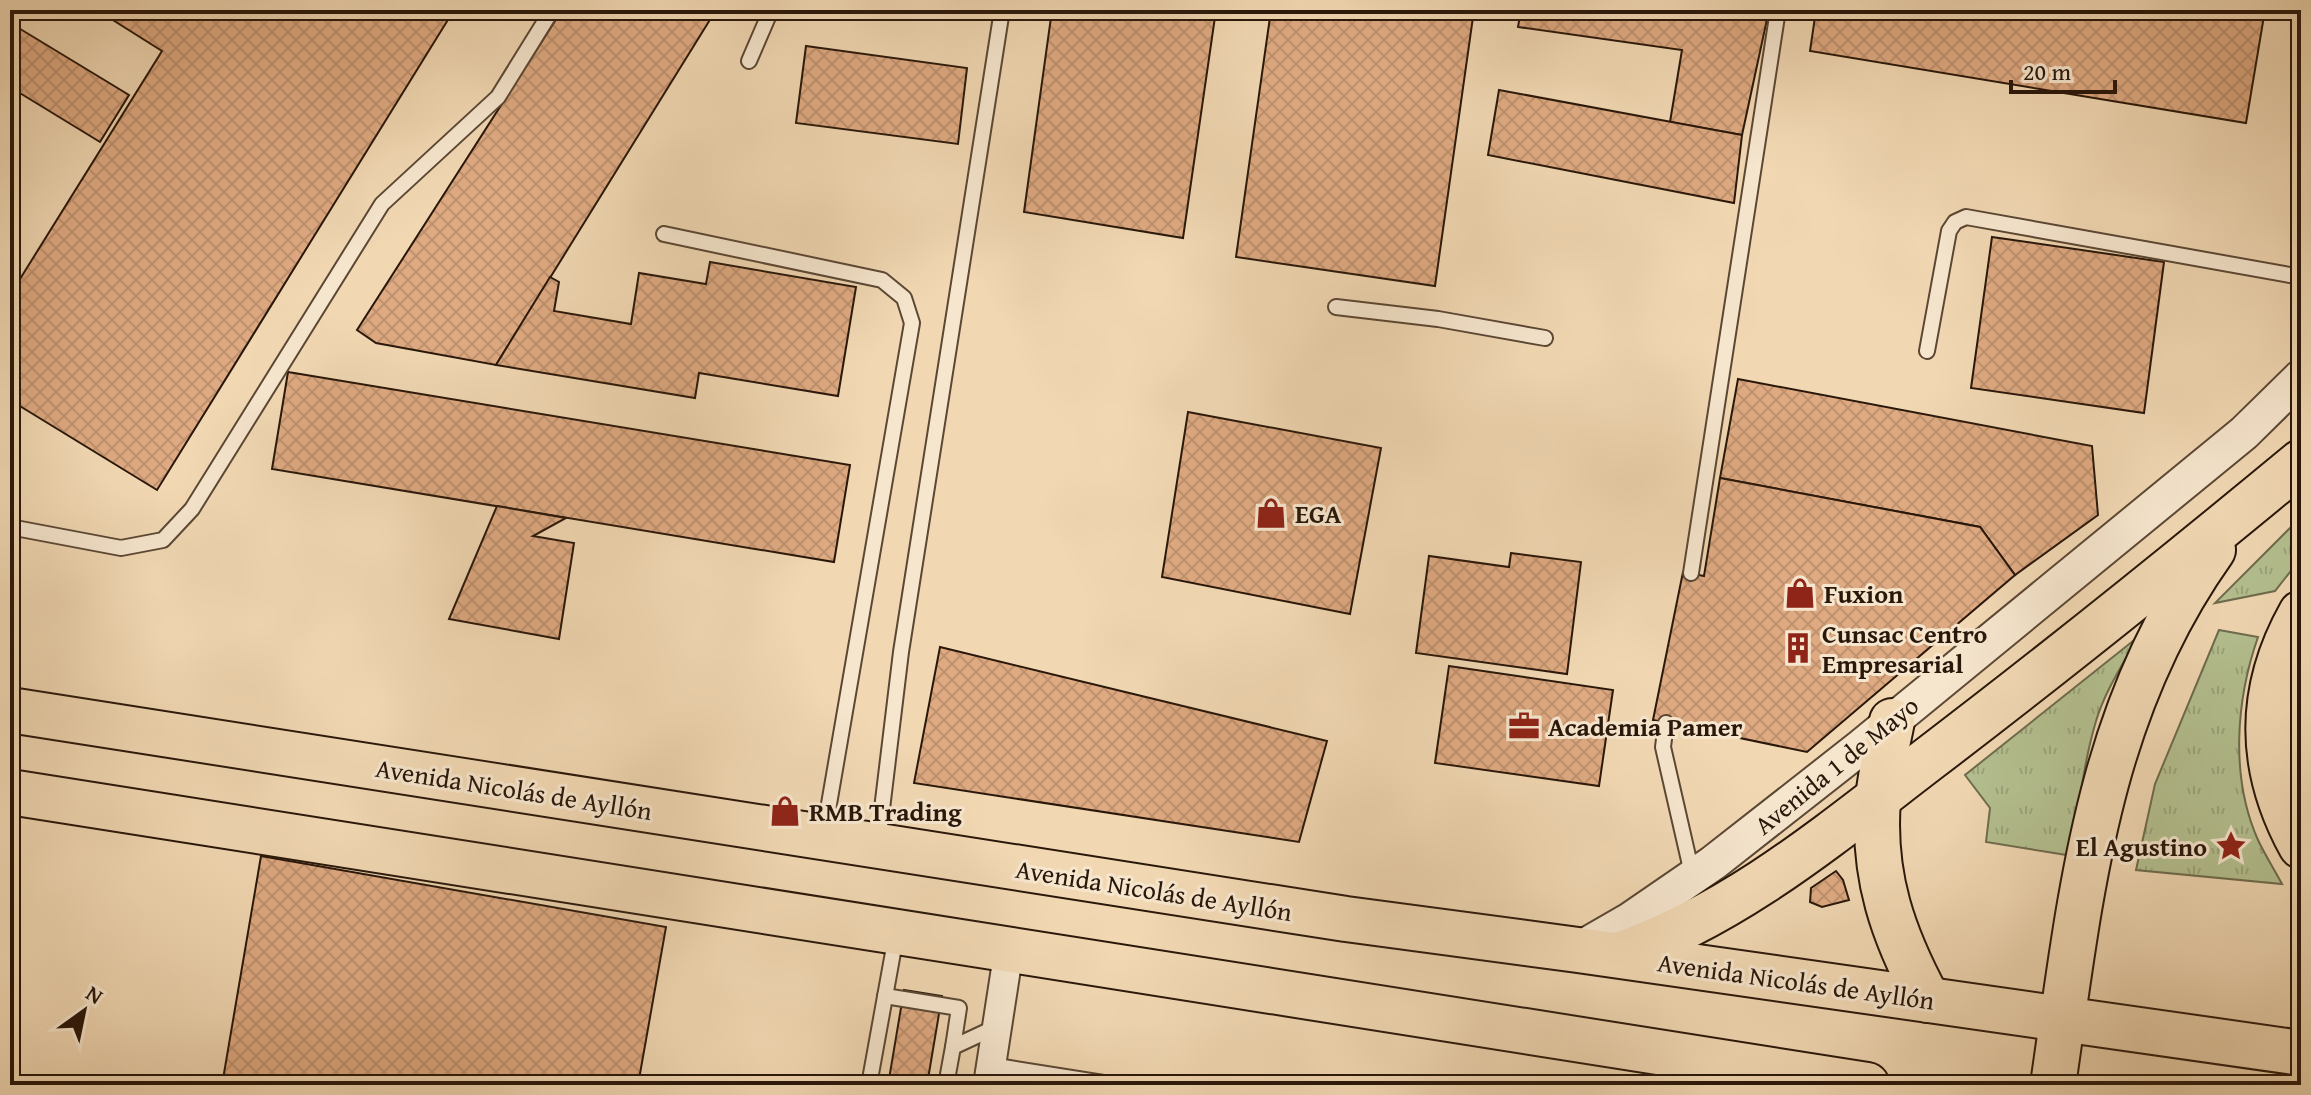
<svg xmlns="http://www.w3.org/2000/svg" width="2311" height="1095" font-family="'Gentium Book Plus',serif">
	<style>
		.grass { fill: url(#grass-tufts); stroke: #6e6c4d; stroke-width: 2 }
		.building { fill: url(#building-cross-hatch); stroke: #29170a; stroke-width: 2 }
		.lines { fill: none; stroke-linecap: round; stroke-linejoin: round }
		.service-casing { stroke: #5b4734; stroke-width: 18 }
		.minor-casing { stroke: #5b4734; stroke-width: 32 }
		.tertiary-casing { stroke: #5b4734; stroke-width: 38 }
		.primary-casing { stroke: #29170a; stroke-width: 48 }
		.motorway-casing { stroke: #29170a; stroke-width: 48 }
		.service { stroke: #f6e6ce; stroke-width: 14 }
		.minor { stroke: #f6e6ce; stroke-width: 28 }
		.tertiary { stroke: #f6e6ce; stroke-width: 34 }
		.primary { stroke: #f1d8b3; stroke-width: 44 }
		.motorway { stroke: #f1d8b3; stroke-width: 44 }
		.labels { text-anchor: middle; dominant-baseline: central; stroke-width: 6; stroke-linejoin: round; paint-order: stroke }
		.poi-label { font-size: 26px; font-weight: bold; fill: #29170a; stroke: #f6e6ce; text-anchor: start }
		.street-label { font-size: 26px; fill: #29170a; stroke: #f6e6ce }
	</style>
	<defs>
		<pattern id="grass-tufts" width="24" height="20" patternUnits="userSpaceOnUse" patternTransform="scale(2)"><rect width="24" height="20" fill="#b4c090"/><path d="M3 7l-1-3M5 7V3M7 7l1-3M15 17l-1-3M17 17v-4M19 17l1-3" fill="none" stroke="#9ba47b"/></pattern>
		<pattern id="building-cross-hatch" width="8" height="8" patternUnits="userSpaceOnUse" patternTransform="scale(2)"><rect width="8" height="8" fill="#dfaa82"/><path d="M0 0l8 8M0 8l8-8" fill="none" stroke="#bf926f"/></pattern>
	</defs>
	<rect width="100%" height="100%" fill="#f1d8b3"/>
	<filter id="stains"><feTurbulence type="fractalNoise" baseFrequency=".0025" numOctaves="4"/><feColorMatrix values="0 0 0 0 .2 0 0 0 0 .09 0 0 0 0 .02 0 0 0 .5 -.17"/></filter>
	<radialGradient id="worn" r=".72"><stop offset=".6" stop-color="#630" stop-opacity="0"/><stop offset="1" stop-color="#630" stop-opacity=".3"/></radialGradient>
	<g class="grass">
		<polygon points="2301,517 2301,558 2275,591 2215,603"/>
		<path d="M 2219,630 L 2258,637 C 2236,700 2230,777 2258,840 C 2265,855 2274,869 2282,884 L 2136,870 L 2155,784 Z"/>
		<path d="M 2138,637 C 2123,664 2105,691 2096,721 C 2083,765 2078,811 2073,856 L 1986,842 L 1990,808 L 1965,775 Z"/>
	</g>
	<g class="building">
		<polygon points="97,10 454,10 157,490 10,400 10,295 162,51"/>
		<polygon points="562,10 716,10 496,365 376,343 357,330"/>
		<polygon points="1052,10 1216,10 1183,238 1024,212"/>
		<polygon points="1271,10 1474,10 1435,286 1236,257"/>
		<polygon points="1521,10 1769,10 1742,135 1670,122 1682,50 1518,27"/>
		<polygon points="1816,10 2265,10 2246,123 1810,51"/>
		<polygon points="17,27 129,95 100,142 10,87 10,39"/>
		<polygon points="806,46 967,68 958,144 796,123"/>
		<polygon points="1499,90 1742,135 1734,203 1488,155"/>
		<polygon points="1992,237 2164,262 2144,413 1971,388"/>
		<polygon points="710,262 856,287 838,396 699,373 695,398 496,365 550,277 559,282 554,311 631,324 639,273 706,284"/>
		<polygon points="288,372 850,465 834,562 272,469"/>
		<polygon points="1738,379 2092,446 2098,515 2015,575 1980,527 1720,478"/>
		<polygon points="1188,412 1381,448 1350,614 1162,577"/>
		<polygon points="1720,478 1980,527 2015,575 1807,752 1653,720 1683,572 1704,576"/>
		<polygon points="497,506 566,518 533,536 574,543 559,639 449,619"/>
		<polygon points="1511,553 1581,562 1567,674 1416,653 1429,556 1509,567"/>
		<polygon points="940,647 1327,741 1299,842 914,783"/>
		<polygon points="1449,666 1613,690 1599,786 1435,763"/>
		<polygon points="261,856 666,927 638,1085 222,1085"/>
		<polygon points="1836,871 1843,880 1849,900 1822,907 1810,902 1811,888"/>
		<polygon points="904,990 942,996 927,1085 888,1085"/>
	</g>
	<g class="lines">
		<defs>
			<g id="service">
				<polyline points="749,61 771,10"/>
				<polyline points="664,234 882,280 904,298 912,323 824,833"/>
				<polyline points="1336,307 1438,319 1545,338"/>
				<polyline points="1927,351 1949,231 1955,222 1966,217 2301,277"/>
				<polyline points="10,527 121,548 163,540 192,509 382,204 498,97 552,10"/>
				<polyline points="1691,573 1778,10"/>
				<polyline points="1666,723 1663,747 1693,878"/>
				<polyline points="878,842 901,652 1002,10"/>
				<polyline points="885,996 959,1008 953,1047"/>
				<polyline points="991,1065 1116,1085"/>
				<polyline points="869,1085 896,936"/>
				<polyline points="946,1085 953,1047 996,1027"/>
			</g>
			<polyline id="minor" points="988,1085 1009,949"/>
			<polyline id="tertiary" points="1578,950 1630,920 1713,863 1861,747 2244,433 2301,377"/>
			<g id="primary">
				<polyline points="10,710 1346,919 1578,950 2301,1053"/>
				<path d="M 1892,721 C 1887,747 1880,774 1878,800 C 1872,876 1893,935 1928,1000"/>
				<polyline points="10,792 1867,1085"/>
			</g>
			<g id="motorway">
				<path d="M 2301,613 C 2257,691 2258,768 2301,846"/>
				<path d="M 1618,955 C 1735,915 1833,832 1930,758 C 2056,662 2179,563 2301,462"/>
				<path d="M 2053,1085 C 2081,893 2097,713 2213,550"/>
			</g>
		</defs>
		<use href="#service" class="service-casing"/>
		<use href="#minor" class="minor-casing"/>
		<use href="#tertiary" class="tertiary-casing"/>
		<use href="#primary" class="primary-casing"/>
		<use href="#motorway" class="motorway-casing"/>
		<use href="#service" class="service"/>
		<use href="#minor" class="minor"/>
		<use href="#tertiary" class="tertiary"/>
		<use href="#primary" class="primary"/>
		<use href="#motorway" class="motorway"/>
	</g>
	<defs>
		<symbol id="shop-bare" viewBox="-9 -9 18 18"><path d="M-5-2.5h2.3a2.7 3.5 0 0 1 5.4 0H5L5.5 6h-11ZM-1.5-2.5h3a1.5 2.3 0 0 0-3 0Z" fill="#8f2418" stroke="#f6e6ce" stroke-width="2.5" paint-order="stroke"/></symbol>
		<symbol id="building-bare" viewBox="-9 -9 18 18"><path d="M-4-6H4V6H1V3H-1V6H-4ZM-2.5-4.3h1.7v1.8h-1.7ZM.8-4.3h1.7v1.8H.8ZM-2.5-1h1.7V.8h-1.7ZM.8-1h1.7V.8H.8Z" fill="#8f2418" stroke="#f6e6ce" stroke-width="2.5" paint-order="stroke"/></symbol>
		<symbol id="office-bare" viewBox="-9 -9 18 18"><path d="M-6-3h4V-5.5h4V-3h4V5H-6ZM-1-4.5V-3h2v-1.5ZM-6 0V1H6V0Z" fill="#8f2418" stroke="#f6e6ce" stroke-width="2.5" paint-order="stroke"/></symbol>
		<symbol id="sight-bare" viewBox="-9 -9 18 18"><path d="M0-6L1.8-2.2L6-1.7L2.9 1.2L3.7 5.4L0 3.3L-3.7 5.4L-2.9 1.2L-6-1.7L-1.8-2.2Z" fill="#8f2418" stroke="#f6e6ce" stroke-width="2.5" paint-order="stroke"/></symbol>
	</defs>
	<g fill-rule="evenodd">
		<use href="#shop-bare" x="1249" y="491" width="44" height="44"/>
		<use href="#shop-bare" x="1778" y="571" width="44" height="44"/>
		<use href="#building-bare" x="1776" y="626" width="44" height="44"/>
		<use href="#office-bare" x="1502" y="704" width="44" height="44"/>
		<use href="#shop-bare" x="763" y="789" width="44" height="44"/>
		<use href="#sight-bare" x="2209" y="824" width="44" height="44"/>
	</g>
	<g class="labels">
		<g class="poi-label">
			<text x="1295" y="513">EGA</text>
			<text x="1824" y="593">Fuxion</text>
			<text x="1822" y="633">Cunsac Centro<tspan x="1822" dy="30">Empresarial</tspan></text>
			<text x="1548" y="726">Academia Pamer</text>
			<text x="809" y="811">RMB Trading</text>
			<text x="2207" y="846" text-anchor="end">El Agustino</text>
		</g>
		<g class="street-label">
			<text transform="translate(1836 765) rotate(-39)">Avenida 1 de Mayo</text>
			<text transform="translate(514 789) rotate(9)">Avenida Nicolás de Ayllón</text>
			<text transform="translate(1154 890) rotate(9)">Avenida Nicolás de Ayllón</text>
			<text transform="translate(1796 981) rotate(8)">Avenida Nicolás de Ayllón</text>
		</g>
	</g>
	<rect width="2311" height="1095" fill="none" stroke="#f1d8b3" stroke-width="40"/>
	<rect x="12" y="12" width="2287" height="1071" fill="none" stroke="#29170a" stroke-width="4"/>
	<rect x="20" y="20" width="2271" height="1055" fill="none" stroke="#29170a" stroke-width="2"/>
	<g transform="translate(84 1011) rotate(33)" stroke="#f6e6ce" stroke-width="6" paint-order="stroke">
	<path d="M0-6L14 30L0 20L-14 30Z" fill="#29170a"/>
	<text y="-12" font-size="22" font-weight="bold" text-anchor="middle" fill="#29170a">N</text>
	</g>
	<path d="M2011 80v12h104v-12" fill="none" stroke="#29170a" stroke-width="4"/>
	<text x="2023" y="80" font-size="24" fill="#29170a" stroke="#f6e6ce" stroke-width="6" paint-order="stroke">20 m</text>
	<rect width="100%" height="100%" filter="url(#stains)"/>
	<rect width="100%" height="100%" fill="url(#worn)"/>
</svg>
